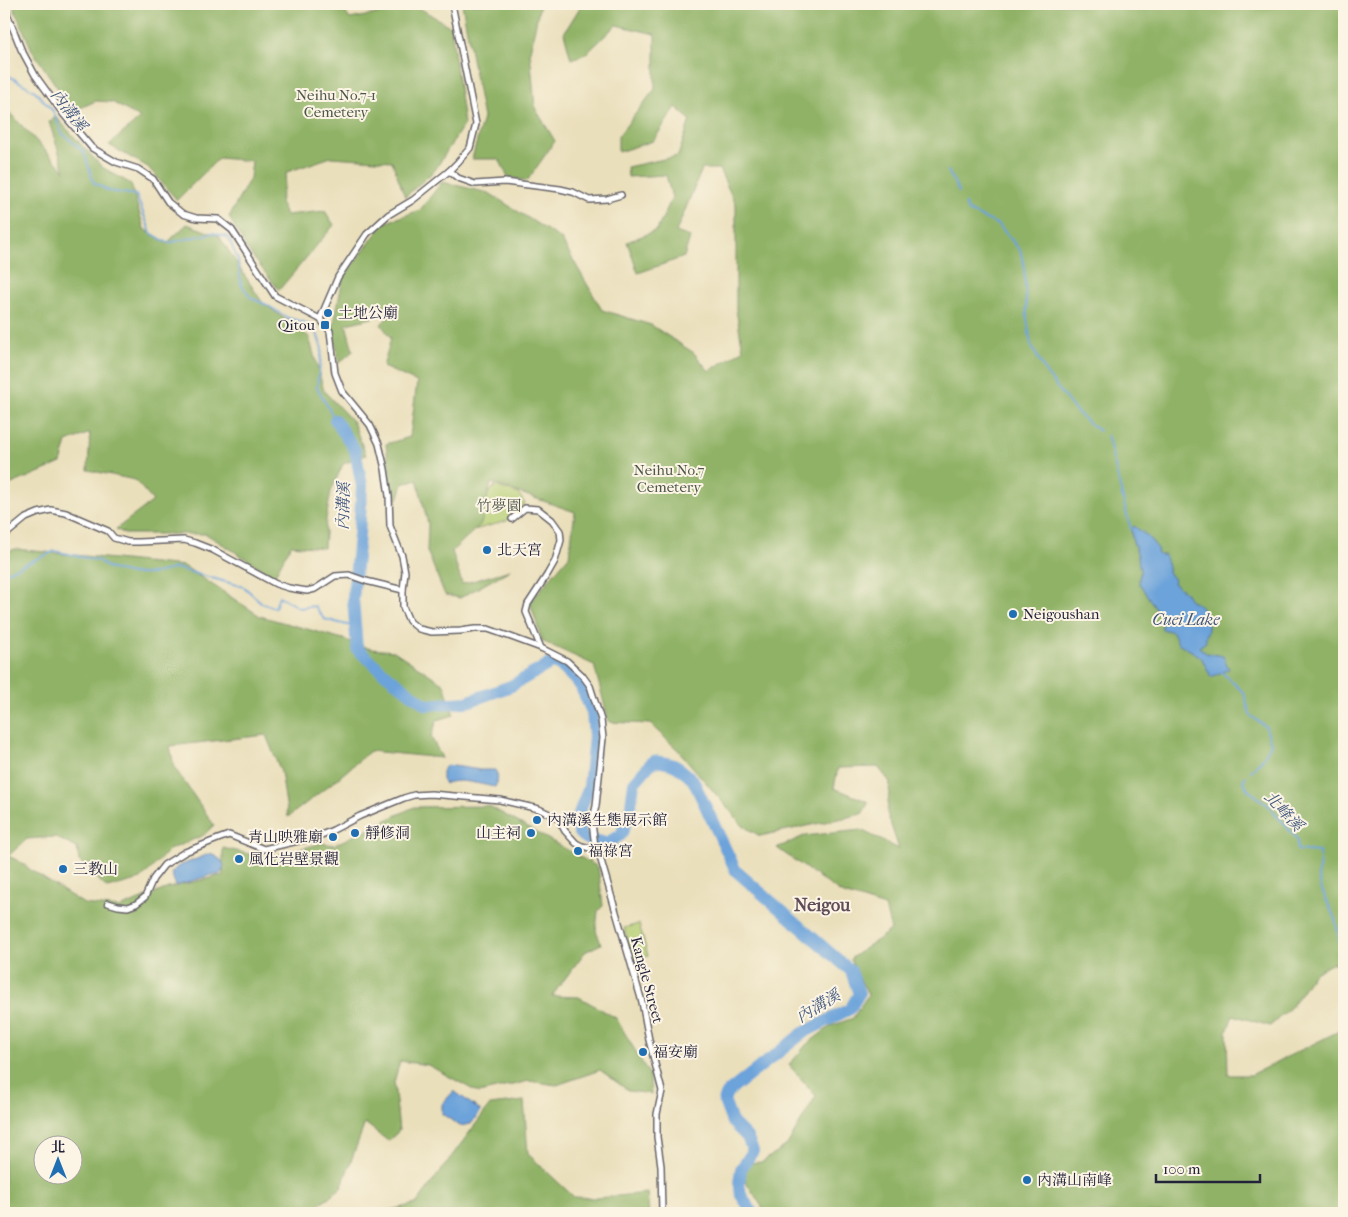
<svg xmlns="http://www.w3.org/2000/svg" width="1348" height="1217" font-family="'IM FELL French Canon','Noto Serif TC',serif">
	<style>
		.green { fill: #b6cf75; stroke: #6c7858 }
		.forest { fill: #90b266; stroke: #596a50; fill-rule: evenodd }
		.water { fill: #6ca3da; stroke: #47628a }
		.lines { fill: none; stroke-linecap: round; stroke-linejoin: round }
		.stream { stroke: #6ca3da; stroke-width: 2 }
		.river { stroke: #6ca3da; stroke-width: 12 }
		.street-casing { stroke: #686468; stroke-width: 8 }
		.street { stroke: #fff; stroke-width: 5 }
		.poi-dot { fill: #1f6fb2; stroke: #fcf5e5; stroke-width: 2 }
		.labels { text-anchor: middle; dominant-baseline: central; stroke-width: 4; stroke-linejoin: round; paint-order: stroke }
		.park-label { font-size: 15px; fill: #4e564c; stroke: #fcf5e5 }
		.poi-label { font-size: 15px; fill: #22223b; stroke: #fcf5e5; text-anchor: start }
		.street-label { font-size: 15px; fill: #22223b; stroke: #fcf5e5 }
		.water-label { font-size: 16px; font-style: italic; fill: #40567b; stroke: #fcf5e5 }
		.quarter-label { font-size: 18px; font-weight: bold; fill: #604c58; stroke: #fcf5e5 }
	</style>
	<rect width="100%" height="100%" fill="#fcf5e5"/>
	<filter id="ink" filterUnits="userSpaceOnUse"><feTurbulence type="fractalNoise" baseFrequency=".02" numOctaves="2"/><feDisplacementMap in="SourceGraphic" scale="10" xChannelSelector="R" yChannelSelector="G"/><feConvolveMatrix kernelMatrix="1 2 1 2 8 2 1 2 1" color-interpolation-filters="sRGB"/></filter>
	<filter id="wash" filterUnits="userSpaceOnUse"><feTurbulence type="fractalNoise" baseFrequency=".0096" numOctaves="4" result="noise"/><feDisplacementMap in="SourceGraphic" scale="20" xChannelSelector="R" yChannelSelector="G"/><feGaussianBlur stdDeviation="1.12" result="paint"/><feColorMatrix in="noise" values="0 0 0 0 0 0 0 0 0 0 0 0 0 0 0 0 0 1.4 0 .05"/><feComposite in="paint" operator="in"/></filter>
	<g filter="url(#wash)">
		<rect width="100%" height="100%" fill="#eadfbb"/>
		<g class="green">
			<polygon points="495,486 519,494 525,504 514,513 507,521 452,536 473,509"/>
			<polygon points="639,924 648,956 633,960 624,928"/>
		</g>
		<g class="forest">
			<polygon points="12,4 339,4 350,19 416,6 451,27 464,124 435,170 405,197 392,161 331,157 287,172 280,202 286,215 325,211 334,225 279,290 248,251 229,217 250,178 252,161 219,158 177,200 148,167 109,145 140,118 112,102 96,101 73,111 32,50"/>
			<polygon points="462,4 540,4 530,51 535,108 555,141 527,181 508,177 499,159 472,159 483,118"/>
			<polygon points="582,4 1344,4 1344,966 1333,963 1313,974 1292,1006 1270,1026 1233,1015 1227,1032 1228,1075 1251,1075 1339,1031 1344,1040 1344,1213 766,1213 743,1177 749,1163 762,1162 787,1145 816,1096 789,1065 807,1044 831,1026 853,1018 868,995 850,959 891,930 885,907 841,893 777,848 804,836 861,830 899,849 887,813 890,782 878,767 838,768 834,788 869,802 862,814 760,836 743,826 678,750 650,724 609,722 594,665 542,641 530,602 569,556 575,512 491,483 481,524 452,551 462,584 510,570 460,598 445,595 427,551 428,524 417,479 403,484 398,499 393,501 386,444 410,437 417,382 383,367 391,338 381,324 397,308 388,304 372,318 346,324 353,351 339,363 333,328 343,278 384,223 420,210 442,182 489,193 561,239 602,310 651,325 694,353 709,371 743,350 736,310 736,205 719,169 702,169 676,232 690,237 684,257 638,273 627,242 657,230 672,198 666,175 628,177 627,167 678,156 690,120 676,107 653,141 618,152 618,136 655,89 655,34 616,25 586,54 571,59 564,33"/>
			<polygon points="4,107 65,171 49,122 56,117 102,167 131,184 144,229 167,243 187,224 219,236 262,302 309,337 324,391 353,422 366,455 343,464 331,491 326,519 324,548 291,545 274,576 206,534 125,534 116,529 153,501 135,480 88,470 90,433 67,442 61,463 7,486 4,491"/>
			<path d="M 15,549 L 184,566 L 260,616 L 343,639 L 371,649 L 394,651 L 444,684 L 454,715 L 437,720 L 431,737 L 442,758 L 370,751 L 336,780 L 288,817 L 281,772 L 266,735 L 170,746 L 174,767 L 214,825 L 204,835 L 169,850 L 141,879 L 107,888 L 79,861 L 77,848 L 55,837 L 27,839 L 8,856 L 19,861 L 32,871 L 84,904 L 120,908 L 168,888 L 223,875 L 223,848 L 266,858 L 322,843 L 334,845 L 414,807 L 489,806 L 598,867 L 603,906 L 598,911 L 596,930 L 601,944 L 585,952 L 552,996 L 579,997 L 616,1018 L 650,1076 L 651,1094 L 629,1091 L 600,1070 L 557,1085 L 529,1081 L 479,1093 L 428,1065 L 400,1061 L 394,1082 L 399,1131 L 388,1141 L 365,1123 L 341,1188 L 307,1213 L 4,1213 L 4,553 ZM 42,1144 L 72,1144 L 72,1174 L 42,1174 Z"/>
			<polygon points="524,1101 528,1154 574,1197 597,1198 647,1193 649,1213 377,1213 416,1204 490,1105"/>
		</g>
		<g class="water">
			<path d="M 1134,526 C 1144,533 1151,539 1158,549 L 1157,553 L 1160,555 L 1165,555 C 1165,562 1169,564 1168,572 L 1174,580 L 1173,583 L 1184,591 L 1191,601 L 1200,605 C 1203,611 1208,619 1208,625 C 1209,631 1205,635 1206,642 L 1199,647 L 1206,653 L 1223,656 L 1229,669 L 1211,677 L 1201,657 L 1178,643 L 1173,632 L 1162,629 L 1161,617 L 1139,583 L 1140,569 L 1139,566 L 1138,556 L 1132,539 L 1131,529 Z"/>
			<path d="M 447,765 L 481,770 L 495,770 C 499,776 498,781 495,787 C 482,785 457,777 445,784 L 442,780 L 442,771 Z"/>
			<polygon points="211,853 221,860 224,865 222,872 218,875 211,875 176,886 171,873 177,867"/>
			<polygon points="454,1091 481,1111 471,1124 460,1126 442,1114 442,1104"/>
		</g>
		<g class="lines">
			<g class="stream">
				<polyline points="4,73 35,91 53,111 62,133 84,152 94,183 109,191 136,195 151,233 168,243 213,233 228,237 238,260 241,284 251,298 267,305 288,318 306,323 316,330 322,349 317,387 335,420"/>
				<polyline points="948,171 959,192"/>
				<polyline points="965,204 968,211 999,225 1020,250 1024,265 1027,319 1031,345 1046,373 1073,408 1086,421 1099,431"/>
				<path d="M 1107,436 L 1108,438 C 1116,468 1122,499 1131,529"/>
				<polyline points="4,573 55,551 99,561 108,568 131,574 152,574 176,568 244,587 262,603 275,608 279,596 299,608 315,606 324,619 355,627"/>
				<polyline points="1222,672 1244,693 1250,715 1266,727 1271,744 1264,757 1251,771"/>
				<polyline points="1246,776 1243,780 1248,790 1268,805 1297,839 1297,850 1319,852 1320,860 1318,876 1322,890 1335,919 1344,962"/>
			</g>
			<g class="river">
				<polyline points="335,420 355,450 362,486 359,535 353,599 357,649 383,672 426,705 467,702 511,686 553,662 564,669 580,685 592,712 594,736 589,787 578,816 579,833 587,839 602,842"/>
				<path d="M 606,843 L 621,835 L 630,812 L 634,783 L 653,761 C 674,763 677,765 693,780 L 736,871 L 851,971 L 859,994 L 850,1009 L 803,1033 L 727,1093 L 724,1101 L 732,1122 L 747,1137 L 753,1151 L 741,1169 L 739,1183"/>
				<polyline points="740,1188 741,1195 753,1213"/>
			</g>
		</g>
	</g>
	<g filter="url(#ink)">
		<g class="lines">
			<defs>
				<g id="street">
					<polyline points="4,6 21,49 35,75 64,115 92,148 116,162 138,169 153,179 168,202 183,214 196,218 218,219 232,230 275,296 320,319 330,331 335,373 342,391 370,425 379,444 385,469 389,496 390,526 402,556 405,572 403,590 403,607 409,621 419,629 432,632 460,631 475,629 488,629 511,637 541,648 567,661 582,675 590,686 601,720 603,738 596,806 592,823 595,846 598,850 642,1002 649,1040 662,1091 657,1114 657,1137 661,1166 662,1213"/>
					<polyline points="449,171 458,178 475,184 505,182 560,189 573,192 589,200 607,199 621,195"/>
					<polyline points="320,319 338,277 367,234 388,215 413,200 449,171 458,162 470,148 476,124 452,4"/>
					<polyline points="512,519 525,508 538,509 552,520 560,531 561,540 555,561 547,575 528,604 526,612 541,648"/>
					<polyline points="4,536 26,518 38,513 51,510 66,513 108,531 114,538 128,542 139,542 184,540 195,543 213,550 276,584 289,588 307,591 315,589 335,576 349,575 366,581 403,590"/>
					<polyline points="108,903 118,906 128,907 136,904 145,897 153,879 164,865 185,852 218,839 229,835 264,849 319,836 333,830 360,816 404,798 414,795 431,794 500,800 539,809 558,818 565,831 576,843 582,846 598,850 612,849"/>
				</g>
			</defs>
			<use href="#street" class="street-casing"/>
			<use href="#street" class="street"/>
		</g>
	</g>
	<g class="poi-dot">
		<circle cx="328" cy="313" r="5"/>
		<rect x="320" y="320" width="10" height="10" rx="2.5"/>
		<circle cx="487" cy="550" r="5"/>
		<circle cx="1013" cy="614" r="5"/>
		<circle cx="537" cy="820" r="5"/>
		<circle cx="355" cy="833" r="5"/>
		<circle cx="531" cy="833" r="5"/>
		<circle cx="333" cy="837" r="5"/>
		<circle cx="578" cy="851" r="5"/>
		<circle cx="239" cy="859" r="5"/>
		<circle cx="63" cy="869" r="5"/>
		<circle cx="643" cy="1052" r="5"/>
		<circle cx="1027" cy="1180" r="5"/>
	</g>
	<g class="labels">
		<g class="park-label">
			<text x="336" y="95">Neihu No.7-1<tspan x="336" dy="17">Cemetery</tspan></text>
			<text x="669" y="470">Neihu No.7<tspan x="669" dy="17">Cemetery</tspan></text>
			<text x="499" y="506">竹夢園</text>
		</g>
		<g class="poi-label">
			<text x="338" y="313">土地公廟</text>
			<text x="315" y="325" text-anchor="end">Qitou</text>
			<text x="497" y="550">北天宮</text>
			<text x="1023" y="614">Neigoushan</text>
			<text x="547" y="820">內溝溪生態展示館</text>
			<text x="365" y="833">靜修洞</text>
			<text x="521" y="833" text-anchor="end">山主祠</text>
			<text x="323" y="837" text-anchor="end">青山映雅廟</text>
			<text x="588" y="851">福祿宮</text>
			<text x="249" y="859">風化岩壁景觀</text>
			<text x="73" y="869">三教山</text>
			<text x="653" y="1052">福安廟</text>
			<text x="1037" y="1180">內溝山南峰</text>
		</g>
		<g class="street-label">
			<text transform="translate(647 980) rotate(75)">Kangle Street</text>
		</g>
		<g class="water-label">
			<text transform="translate(69 110) rotate(53)">內溝溪</text>
			<text transform="translate(343 506) rotate(-88)">內溝溪</text>
			<text x="1186" y="619">Cuei Lake</text>
			<text transform="translate(1284 811) rotate(47)">北峰溪</text>
			<text transform="translate(818 1006) rotate(-31)">內溝溪</text>
		</g>
		<g class="quarter-label">
			<text x="822" y="905">Neigou</text>
		</g>
	</g>
	<rect width="1348" height="1217" fill="none" stroke="#fcf5e5" stroke-width="20"/>
	<g transform="translate(58 1160)"><circle r="24" fill="#fcf5e5" stroke="#a5a1a1"/>
	<path d="M0-4L9 19L0 12L-9 19Z" fill="#1f6fb2"/>
	<text y="-8" font-size="14" font-weight="bold" text-anchor="middle" fill="#22223b">北</text>
	</g>
	<path d="M1156 1174v8h104v-8" fill="none" stroke="#22223b" stroke-width="2.5"/>
	<text x="1163" y="1174" font-size="15" fill="#22223b" stroke="#fcf5e5" stroke-width="4" paint-order="stroke">100 m</text>
</svg>
